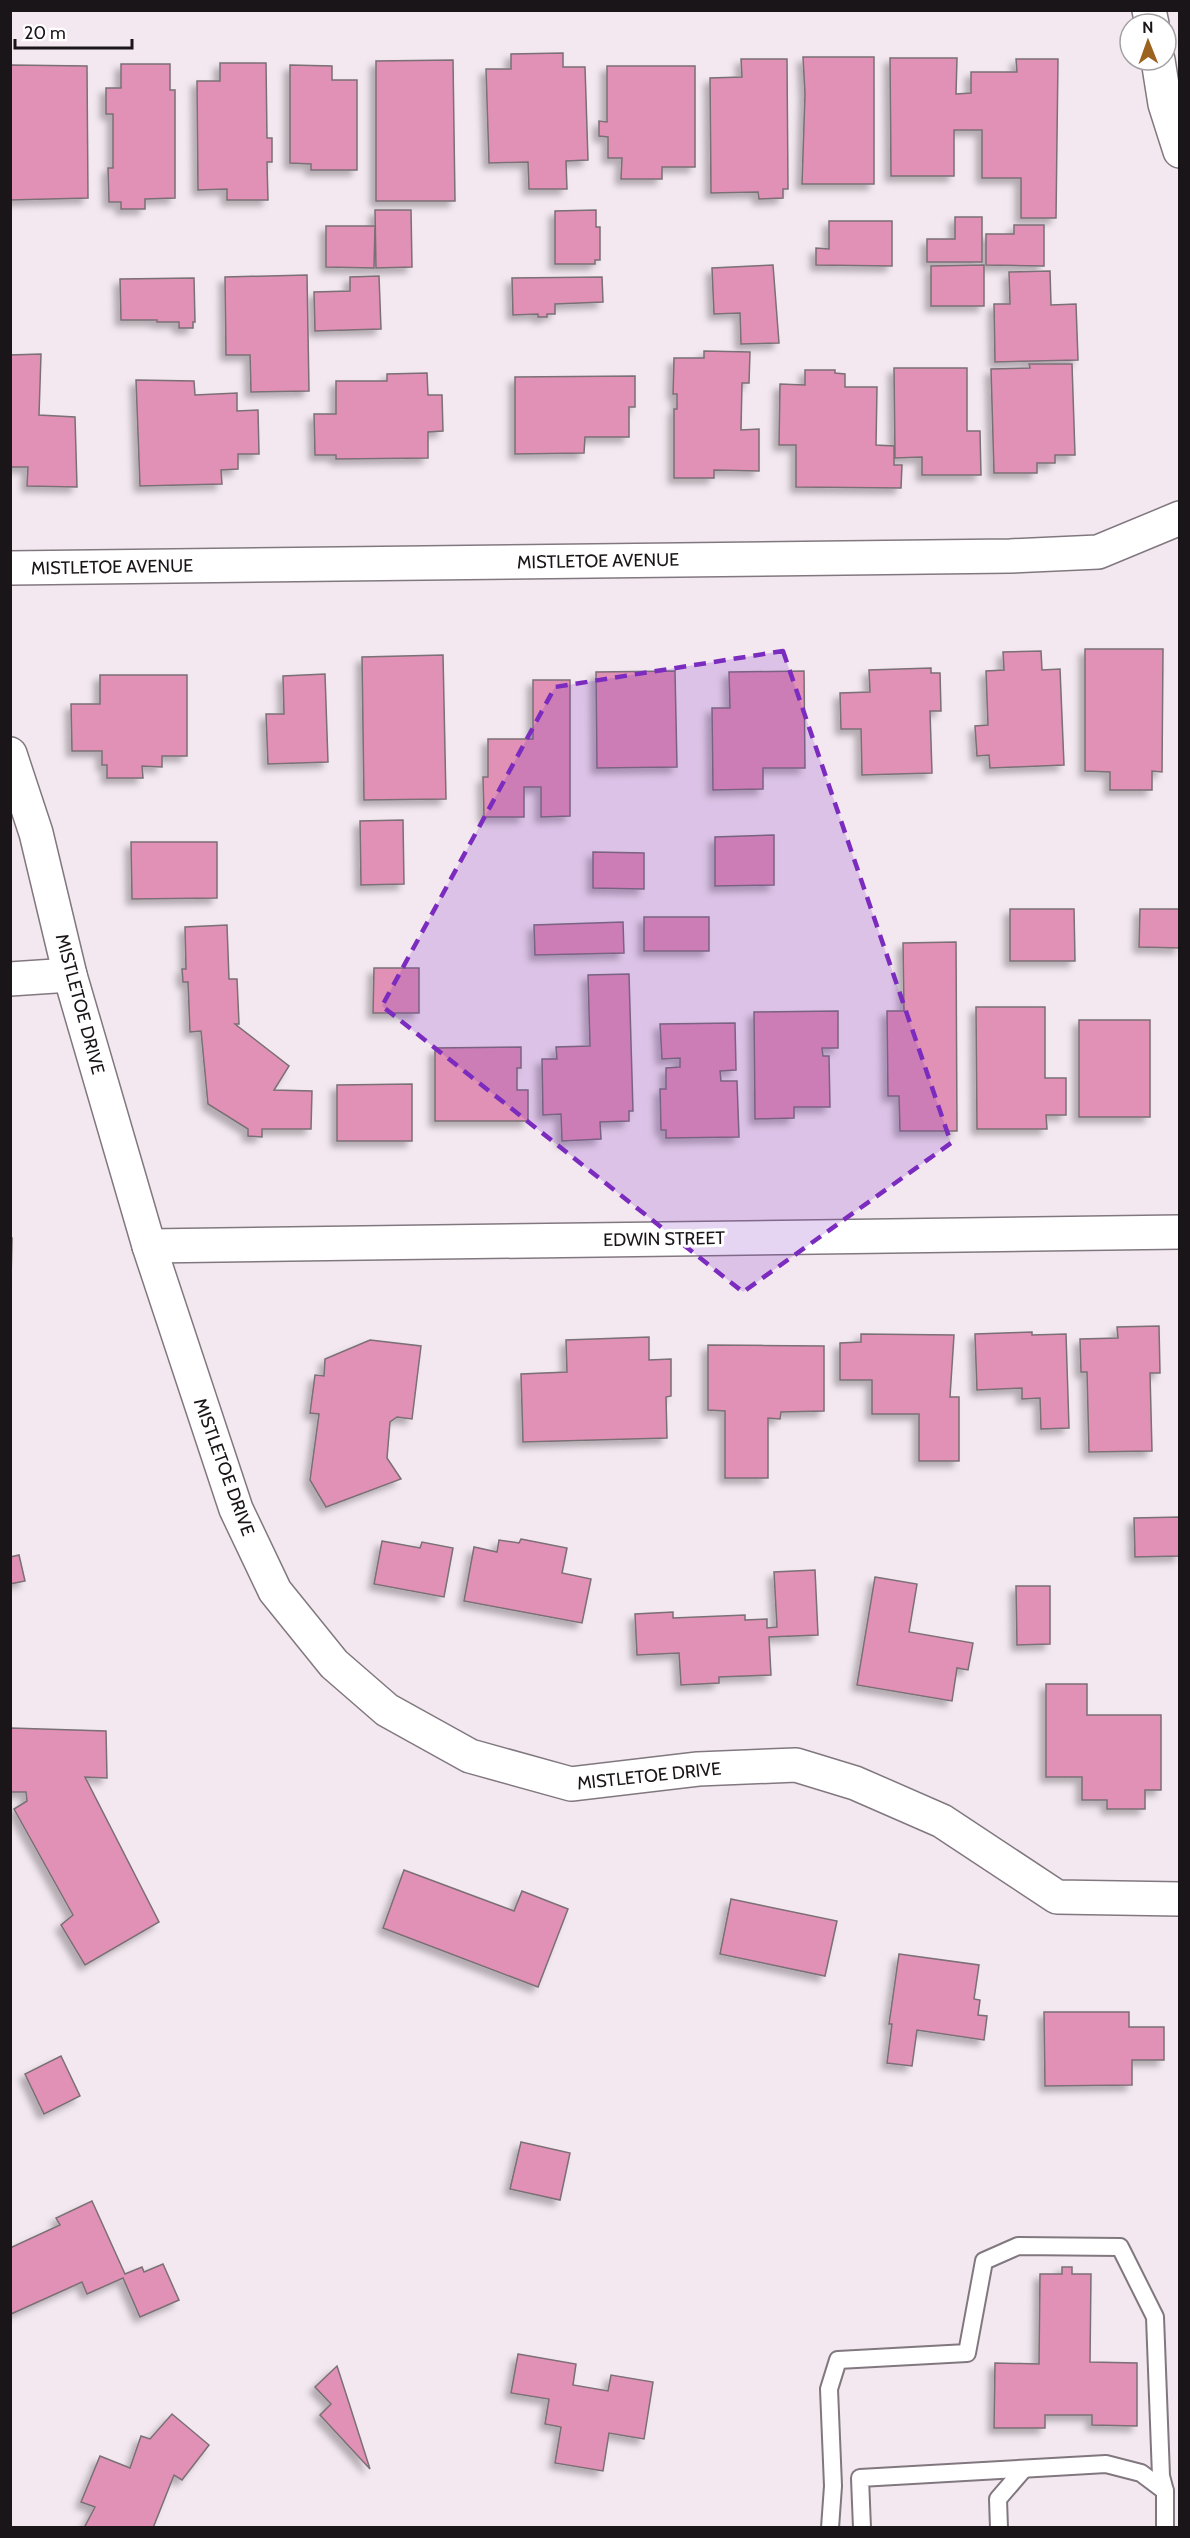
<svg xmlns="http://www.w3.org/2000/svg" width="1190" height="2538" font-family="Cabin,sans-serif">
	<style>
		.building { fill: #e191b5; stroke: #7a6f74; stroke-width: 1.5; filter: url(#shadow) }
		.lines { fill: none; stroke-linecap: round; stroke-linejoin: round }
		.service-casing { stroke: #81787f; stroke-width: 20 }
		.minor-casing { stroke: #81787f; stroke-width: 36 }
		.secondary-casing { stroke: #81787f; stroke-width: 36 }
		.service { stroke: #fff; stroke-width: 16 }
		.minor { stroke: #fff; stroke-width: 33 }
		.secondary { stroke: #fff; stroke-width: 33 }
		.marked { fill: #7b2cbf; fill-opacity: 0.2; stroke: #7b2cbf; stroke-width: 4.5; stroke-dasharray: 12 8; stroke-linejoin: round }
		.labels { text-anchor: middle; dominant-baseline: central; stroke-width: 6; stroke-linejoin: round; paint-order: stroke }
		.street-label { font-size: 18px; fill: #191518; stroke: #fff }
	</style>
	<defs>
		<filter id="shadow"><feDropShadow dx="-5.5" dy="5.5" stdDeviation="3" flood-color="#0004"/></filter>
	</defs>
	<rect width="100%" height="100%" fill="#f3e8f0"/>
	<g class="building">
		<polygon points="563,53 563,67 585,67 588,160 566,161 567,189 529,189 528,162 489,163 486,69 511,69 511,54"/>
		<polygon points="803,57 874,57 874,184 802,184 805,94"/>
		<polygon points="890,58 957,58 956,94 971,93 971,72 1017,72 1016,59 1058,59 1056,218 1021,218 1021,178 982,178 982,130 954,130 954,176 891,176"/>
		<polygon points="741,59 787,59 788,189 783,189 783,198 759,199 758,192 711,193 710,78 742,77"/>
		<polygon points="453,60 455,201 376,201 376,61"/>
		<polygon points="220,63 266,63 267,138 272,138 272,162 267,162 268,200 227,200 227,189 198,190 197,81 220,81"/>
		<polygon points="121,64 170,64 170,90 175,90 175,198 145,199 145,209 121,209 121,202 109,202 108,168 113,168 113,114 106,114 106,88 121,88"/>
		<polygon points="10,65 87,66 88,198 10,200"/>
		<polygon points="290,65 332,66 332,80 357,80 357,170 311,170 311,164 290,163"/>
		<polygon points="607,66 695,66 695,167 662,167 662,179 621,179 622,158 608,158 608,137 599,136 599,121 607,122"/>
		<polygon points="375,210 411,210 412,267 376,268"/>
		<polygon points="596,210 596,227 600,227 600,260 595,260 595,264 555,264 555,211"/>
		<polygon points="955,217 982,217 982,262 927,262 927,239 955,239"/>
		<polygon points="829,221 892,221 892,266 816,265 816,248 829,249"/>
		<polygon points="1014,225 1044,225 1044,266 986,265 986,234 1014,234"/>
		<polygon points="326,226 375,226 374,268 326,267"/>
		<polygon points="773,265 779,343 741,344 740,313 714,314 712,268"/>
		<polygon points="984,265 984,306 931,306 931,266"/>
		<polygon points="1050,271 1051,305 1076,304 1078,360 995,362 994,304 1010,304 1009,272"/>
		<polygon points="307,275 309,391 251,392 250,355 226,355 225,277"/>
		<polygon points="379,276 381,329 315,331 314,292 350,291 350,277"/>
		<polygon points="602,277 603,302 555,304 555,314 547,314 547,317 538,317 538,314 513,315 512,278"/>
		<polygon points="194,278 195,322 193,322 193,328 179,328 179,322 157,322 157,320 121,320 120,279"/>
		<polygon points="704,351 750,352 749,383 742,383 741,430 759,429 759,471 714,470 714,478 674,478 674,409 677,409 677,394 673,394 674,358 704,358"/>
		<polygon points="41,354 39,415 75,417 77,487 27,486 28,467 10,467 10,355"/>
		<polygon points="1029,364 1072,364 1075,455 1055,455 1055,463 1037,463 1037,473 994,473 991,369 1030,368"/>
		<polygon points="894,368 967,368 967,431 980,431 981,475 922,475 922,457 895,458"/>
		<polygon points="805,370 835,370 835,373 845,374 845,387 877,387 876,445 894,446 894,465 902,465 901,488 796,487 796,445 779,445 780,384 805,385"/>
		<polygon points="427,373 428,395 442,395 443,431 428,432 428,458 336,459 336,455 315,455 314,414 336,414 336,381 387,381 387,374"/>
		<polygon points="635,376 635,407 629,407 629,437 585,437 584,453 515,454 515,377"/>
		<polygon points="136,380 194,381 195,395 237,393 237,411 258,410 259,454 238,454 238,469 221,470 222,484 140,486"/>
		<polygon points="1085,649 1163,649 1162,772 1152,771 1152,790 1110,790 1110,772 1085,771"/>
		<polygon points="1041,651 1042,670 1060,669 1064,765 990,768 989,755 977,756 975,726 988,725 986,671 1004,670 1003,652"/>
		<polygon points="443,655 446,799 364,800 362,657"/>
		<polygon points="931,668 931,673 940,673 941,711 930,711 932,773 862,775 861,729 841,729 840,693 870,692 869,670"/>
		<polygon points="675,671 677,767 597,768 596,672"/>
		<polygon points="804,671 805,768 763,768 763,789 713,790 712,708 730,708 729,672"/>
		<polygon points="325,674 328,762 268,764 266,714 284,714 283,676"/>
		<polygon points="100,675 187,675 187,756 162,756 162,767 142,766 143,778 107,778 107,765 102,765 102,751 72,751 71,704 100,704"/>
		<polygon points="533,680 570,680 570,816 541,817 541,787 524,787 524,817 484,817 483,777 488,777 488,739 533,739"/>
		<polygon points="403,820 404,884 361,885 360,821"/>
		<polygon points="774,835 774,885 715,886 715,837"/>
		<polygon points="131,842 217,842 217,898 132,899"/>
		<polygon points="593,852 644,853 644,889 593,888"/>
		<polygon points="1010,909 1074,909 1075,961 1010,961"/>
		<polygon points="1140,909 1180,909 1180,948 1139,947"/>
		<rect x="644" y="917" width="65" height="34"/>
		<polygon points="623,922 624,953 535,955 534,925"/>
		<polygon points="227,925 229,979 237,979 239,1024 235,1024 289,1066 274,1090 312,1091 311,1129 262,1129 262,1137 248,1136 248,1129 208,1104 201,1031 190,1032 188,982 183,982 182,969 186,969 185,927"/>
		<polygon points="956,942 957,1131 900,1131 899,1096 888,1096 887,1011 904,1011 903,943"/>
		<polygon points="374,968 419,968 419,1013 373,1013"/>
		<polygon points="629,974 633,1111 629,1111 629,1121 600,1122 601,1139 562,1141 561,1114 543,1115 542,1059 557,1059 556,1047 590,1046 588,975"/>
		<polygon points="976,1007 1045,1007 1045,1078 1066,1078 1066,1115 1046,1115 1047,1129 977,1129"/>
		<polygon points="838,1011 838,1048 822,1048 823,1056 829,1056 830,1107 794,1107 794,1118 755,1119 754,1012"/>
		<rect x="1079" y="1020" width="71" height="97"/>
		<polygon points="735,1023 736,1070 720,1071 721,1081 737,1081 739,1137 666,1138 666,1130 661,1130 660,1089 666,1089 666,1068 680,1067 680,1058 662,1059 660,1024"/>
		<polygon points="521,1047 521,1068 517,1068 517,1090 528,1090 528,1121 435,1121 435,1048"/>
		<polygon points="412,1084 412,1141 337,1141 337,1085"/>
		<polygon points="10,1238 12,1238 11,1281 10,1281"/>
		<polygon points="1159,1326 1160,1373 1150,1373 1152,1451 1089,1452 1087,1372 1081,1372 1080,1339 1118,1338 1117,1327"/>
		<polygon points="1032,1332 1032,1335 1066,1334 1069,1428 1041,1429 1040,1398 1022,1399 1022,1388 977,1390 975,1334"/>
		<polygon points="861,1334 954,1335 950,1397 959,1397 959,1461 919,1461 919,1414 872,1414 872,1380 840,1380 840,1343 861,1342"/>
		<polygon points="649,1337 649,1360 671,1359 671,1396 666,1397 667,1438 523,1442 521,1374 567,1372 566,1340"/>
		<polygon points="370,1340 421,1346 412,1419 397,1417 390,1422 387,1458 401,1479 326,1507 310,1480 319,1414 310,1413 315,1375 324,1376 325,1359"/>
		<polygon points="708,1345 824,1346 824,1411 781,1412 780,1419 768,1418 768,1478 725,1478 725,1411 708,1410"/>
		<polygon points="1180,1517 1180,1556 1135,1557 1134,1518"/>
		<polygon points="521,1539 567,1548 562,1573 591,1579 582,1623 464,1601 474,1547 497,1552 499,1540 519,1543"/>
		<polygon points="382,1541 420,1548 422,1542 453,1548 444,1597 374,1584"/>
		<polygon points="19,1555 25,1581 10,1584 10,1557"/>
		<polygon points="815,1570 818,1635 769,1637 771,1675 719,1677 719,1683 681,1685 679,1653 637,1655 635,1614 673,1612 673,1618 745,1615 745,1620 767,1619 767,1628 777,1627 774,1572"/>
		<polygon points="875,1577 917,1584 909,1632 973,1643 968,1670 957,1668 952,1701 857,1685"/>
		<polygon points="1016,1586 1050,1586 1050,1644 1017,1645"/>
		<polygon points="1046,1684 1087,1684 1087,1715 1161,1715 1161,1790 1145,1790 1145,1809 1107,1809 1107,1800 1082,1800 1082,1777 1046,1777"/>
		<polygon points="10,1728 106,1731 107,1778 85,1777 159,1922 85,1965 61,1925 73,1915 14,1809 27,1801 26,1792 10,1792"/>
		<polygon points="404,1870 514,1911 522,1891 568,1909 538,1987 383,1928"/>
		<polygon points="731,1899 837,1921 825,1976 720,1954"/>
		<polygon points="899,1954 979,1965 974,1999 980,2000 978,2015 987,2016 984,2040 917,2030 912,2066 887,2063 892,2024 889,2024"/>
		<polygon points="1044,2012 1129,2012 1129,2027 1164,2027 1164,2060 1132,2060 1132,2085 1045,2086"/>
		<polygon points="61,2056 80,2096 44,2114 25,2074"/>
		<polygon points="521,2142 570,2153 560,2200 510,2189"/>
		<polygon points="92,2201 125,2274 142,2267 144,2272 163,2264 179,2300 140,2317 123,2278 87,2294 82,2282 11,2314 10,2248 60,2225 56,2218"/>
		<polygon points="1062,2267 1072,2267 1072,2274 1091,2274 1090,2362 1137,2363 1137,2426 1092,2425 1092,2415 1045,2415 1045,2428 994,2428 995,2363 1039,2364 1040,2274 1062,2274"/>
		<polygon points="518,2354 576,2364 573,2385 608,2391 611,2375 653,2382 644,2439 609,2433 603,2471 555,2463 561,2427 545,2424 549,2399 511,2393"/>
		<polygon points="337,2366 348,2400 370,2469 320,2415 331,2404 315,2387"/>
		<polygon points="172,2414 209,2445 182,2480 174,2475 153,2528 84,2528 95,2507 81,2502 100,2456 130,2468 141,2436 150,2439"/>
	</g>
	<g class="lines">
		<defs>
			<g id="service">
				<polyline points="830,2528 833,2486 829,2389 838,2360 967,2353 984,2261 1018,2246 1120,2247 1155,2317 1161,2476 1165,2491 1165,2528"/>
				<polyline points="862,2528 860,2478 1106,2464 1141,2473 1165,2491"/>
				<polyline points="999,2528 998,2499 1023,2470"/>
			</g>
			<g id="minor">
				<polyline points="10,568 1010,556 1098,552 1180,518"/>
				<polyline points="10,754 36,833 70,975 149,1246 236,1509 275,1591 334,1664 387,1710 470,1756 571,1784 698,1769 796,1765 855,1783 942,1821 1057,1897 1180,1899"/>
				<polyline points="10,979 70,975"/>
				<polyline points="149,1246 1180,1232"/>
			</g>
			<g id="secondary">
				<polyline points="1149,10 1152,24"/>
				<polyline points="1158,60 1165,104 1180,151"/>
			</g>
		</defs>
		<use href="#service" class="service-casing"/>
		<use href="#minor" class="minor-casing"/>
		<use href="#secondary" class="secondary-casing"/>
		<use href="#service" class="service"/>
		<use href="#minor" class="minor"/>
		<use href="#secondary" class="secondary"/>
	</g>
	<path class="marked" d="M 783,651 L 951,1143 L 743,1292 L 382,1006 L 555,687 Z"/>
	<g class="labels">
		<g class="street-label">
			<text transform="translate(598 561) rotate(-1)">MISTLETOE AVENUE</text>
			<text transform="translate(112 567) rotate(-1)">MISTLETOE AVENUE</text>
			<text transform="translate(80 1004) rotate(75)">MISTLETOE DRIVE</text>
			<text transform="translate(664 1239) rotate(-1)">EDWIN STREET</text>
			<text transform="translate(224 1467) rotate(70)">MISTLETOE DRIVE</text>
			<text transform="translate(649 1776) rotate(-6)">MISTLETOE DRIVE</text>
		</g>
	</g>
	<rect width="1190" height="2538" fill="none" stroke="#191518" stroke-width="24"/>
	<g transform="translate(1148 42) rotate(359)"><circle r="28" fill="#ffffff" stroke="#a3a1a3" stroke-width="1.5"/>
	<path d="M0-4.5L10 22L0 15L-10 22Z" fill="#9c6220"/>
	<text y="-9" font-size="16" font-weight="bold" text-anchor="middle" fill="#191518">N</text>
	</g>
	<path d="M15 39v9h117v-9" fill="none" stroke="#191518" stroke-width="3"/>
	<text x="24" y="39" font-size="18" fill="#191518" stroke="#ffffff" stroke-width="4.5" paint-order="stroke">20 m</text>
</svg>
